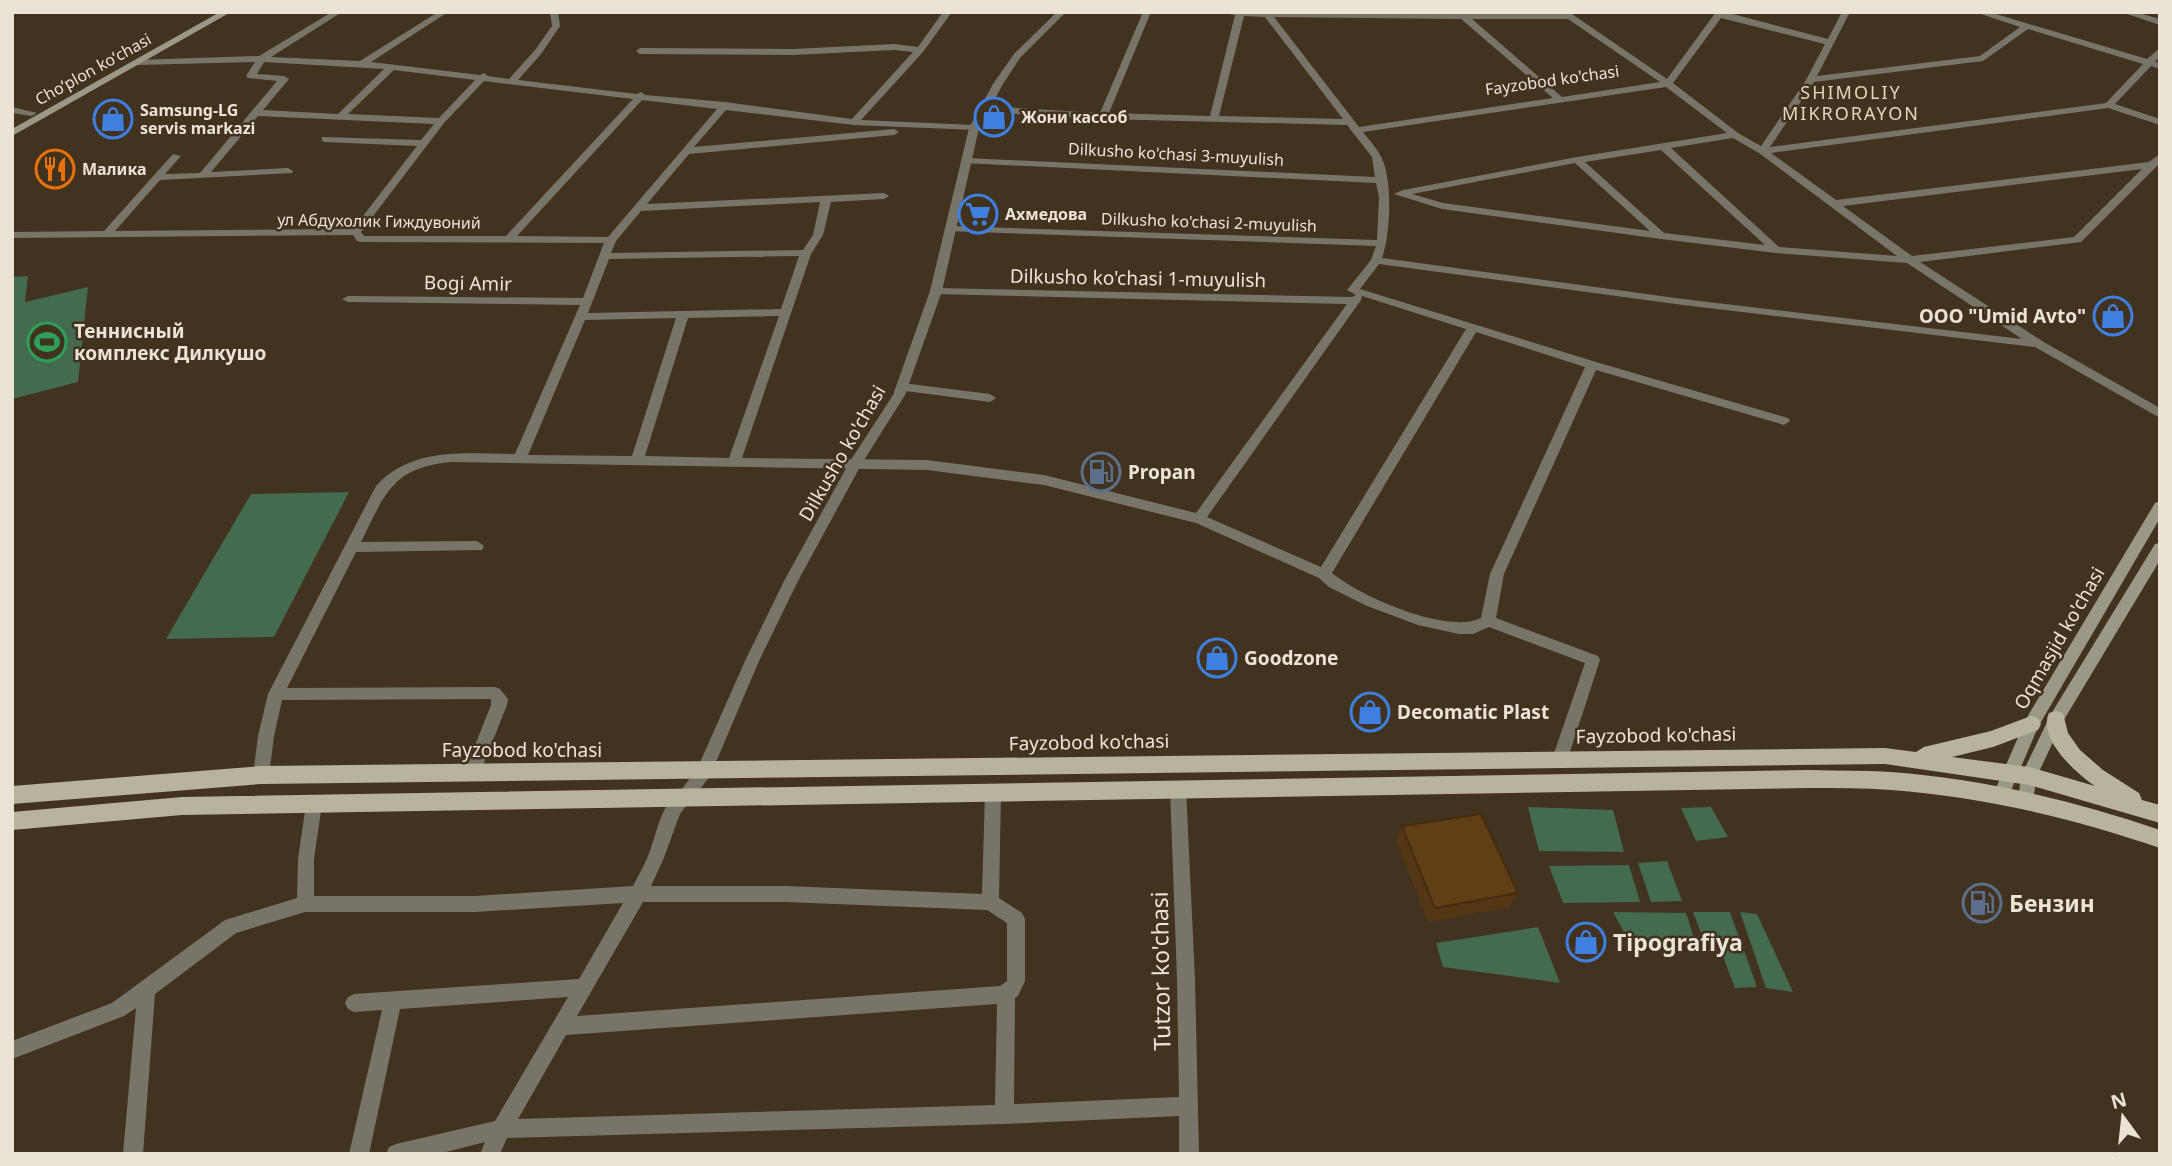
<svg xmlns="http://www.w3.org/2000/svg" width="2172" height="1166" font-family="'Noto Sans',sans-serif">
	<style>
		.green { fill: #446a4f }
		.lines { fill: none; stroke-linecap: round; stroke-linejoin: round }
		.minor { fill: #77756a; fill-rule: evenodd }
		.tertiary { fill: #77756a; fill-rule: evenodd }
		.secondary { fill: #9b9886; fill-rule: evenodd }
		.primary { fill: #b7b39c; fill-rule: evenodd }
		.wall { fill: #533613 }
		.building { fill: #613f16; stroke: #442c0f; stroke-width: 2 }
		.labels { text-anchor: middle; dominant-baseline: central; stroke-width: 5; stroke-linejoin: round; paint-order: stroke }
		.far-street-label { font-size: 16px; fill: #ece3d7; stroke: #41331f }
		.far-poi-label { font-size: 16px; font-weight: bold; fill: #ece3d7; stroke: #41331f; text-anchor: start }
		.far-neighbourhood-label { font-size: 18px; letter-spacing: 2px; fill: #e7d5bd; stroke: #41331f }
		.street-label { font-size: 19px; fill: #ece3d7; stroke: #41331f }
		.poi-label { font-size: 19px; font-weight: bold; fill: #ece3d7; stroke: #41331f; text-anchor: start }
		.near-poi-label { font-size: 23px; font-weight: bold; fill: #ece3d7; stroke: #41331f; text-anchor: start }
		.near-street-label { font-size: 23px; fill: #ece3d7; stroke: #41331f }
	</style>
	<rect width="100%" height="100%" fill="#41331f"/>
	<g class="green">
		<polygon points="28,276 25,302 88,287 78,382 12,399 12,277"/>
		<polygon points="349,492 274,637 166,639 251,494"/>
		<polygon points="1528,807 1613,810 1624,852 1539,851"/>
		<polygon points="1711,807 1728,837 1696,841 1681,808"/>
		<polygon points="1667,861 1682,901 1651,902 1638,863"/>
		<polygon points="1629,865 1640,902 1563,903 1549,866"/>
		<polygon points="1613,912 1686,913 1695,941 1631,945"/>
		<polygon points="1693,912 1730,912 1757,987 1735,988 1719,946 1706,946"/>
		<polygon points="1740,912 1757,914 1793,992 1766,988"/>
		<polygon points="1538,927 1560,983 1443,967 1436,943"/>
	</g>
	<g class="lines">
		<g class="minor">
			<path d="M 332,12 L 342,12 L 271,57 L 360,61 L 438,12 L 448,12 L 371,62 L 480,75 L 484,73 L 488,76 L 509,79 L 535,50 L 552,26 L 550,12 L 558,12 L 560,26 L 541,54 L 518,80 L 637,94 L 641,92 L 645,95 L 725,102 L 852,119 L 913,52 L 894,50 L 793,55 L 640,54 L 636,51 L 640,48 L 793,49 L 894,44 L 918,47 L 943,12 L 952,12 L 923,52 L 861,120 L 974,125 L 979,128 L 977,130 L 854,125 L 726,110 L 694,147 L 894,129 L 899,132 L 894,135 L 689,154 L 647,204 L 884,193 L 889,196 L 884,199 L 831,202 L 823,235 L 811,254 L 742,458 L 927,460 L 1044,475 L 1196,513 L 1347,304 L 936,294 L 930,291 L 936,288 L 1352,297 L 1356,295 L 1347,290 L 1371,260 L 1376,246 L 947,231 L 946,229 L 951,226 L 1377,240 L 1379,197 L 1376,183 L 963,163 L 962,161 L 967,158 L 1375,177 L 1372,157 L 1347,125 L 1103,119 L 984,112 L 979,109 L 984,106 L 1100,113 L 1143,12 L 1151,12 L 1109,113 L 1210,116 L 1235,15 L 1220,12 L 1561,14 L 1559,12 L 1569,12 L 1667,79 L 1716,12 L 1725,12 L 1828,39 L 1842,12 L 1850,12 L 1817,76 L 1980,56 L 2020,27 L 1975,12 L 1989,12 L 2147,59 L 2160,48 L 2160,56 L 2155,62 L 2160,63 L 2160,69 L 2151,66 L 2115,104 L 2160,119 L 2160,125 L 2108,108 L 1771,153 L 1836,200 L 2149,162 L 2160,154 L 2160,163 L 2081,242 L 1920,262 L 2042,341 L 2160,408 L 2160,418 L 2035,347 L 1683,305 L 1379,264 L 1360,289 L 1596,362 L 1788,418 L 1790,421 L 1784,425 L 1596,370 L 1504,574 L 1496,618 L 1598,656 L 1600,660 L 1566,764 L 1560,766 L 1554,764 L 1552,759 L 1585,663 L 1489,627 L 1473,634 L 1459,634 L 1418,625 L 1367,606 L 1329,587 L 1319,578 L 1196,523 L 1044,485 L 927,470 L 452,462 C 392,467 385,494 361,542 L 477,541 L 484,546 L 482,550 L 356,552 L 287,688 L 495,687 L 500,689 L 508,699 L 507,705 L 478,778 L 472,780 L 466,778 L 464,773 L 491,705 L 491,699 L 282,700 L 274,736 L 269,775 L 267,780 L 261,782 L 255,780 L 253,775 L 258,736 L 268,694 L 376,486 C 413,446 466,454 515,454 L 580,305 L 348,302 L 342,299 L 348,296 L 583,298 L 604,243 L 361,242 L 357,241 L 353,235 L 12,238 L 12,232 L 104,231 L 173,154 L 181,156 L 165,174 L 200,173 L 277,81 L 248,78 L 246,76 L 255,62 L 138,65 L 134,62 L 135,60 L 259,56 ZM 1244,16 L 1265,17 L 1343,119 L 1219,116 ZM 1274,17 L 1461,19 L 1553,98 L 1359,127 ZM 1721,18 L 1825,44 L 1806,80 L 1761,146 L 1738,133 L 1673,83 ZM 1472,19 L 1568,19 L 1660,82 L 1562,97 ZM 2028,29 L 2143,64 L 2106,103 L 1770,147 L 1814,82 L 1983,61 ZM 264,62 L 384,69 L 338,114 L 263,110 L 289,79 L 284,76 L 257,74 ZM 394,70 L 475,80 L 439,118 L 348,114 ZM 484,81 L 633,99 L 506,236 L 364,236 L 361,232 L 444,123 ZM 1666,87 L 1727,133 L 1577,157 L 1403,190 L 1394,194 L 1442,209 L 1661,239 L 1776,253 L 1907,263 L 2022,339 L 1683,299 L 1382,258 C 1391,233 1393,175 1380,155 C 1376,147 1369,140 1363,132 ZM 642,100 L 717,109 L 608,237 L 517,236 ZM 258,116 L 434,124 L 421,140 L 322,137 L 322,141 L 325,142 L 417,146 L 353,229 L 115,231 L 160,180 L 292,173 L 293,171 L 288,168 L 211,172 ZM 1733,138 L 1759,153 L 1897,256 L 1779,247 L 1671,148 ZM 1661,150 L 1765,245 L 1664,233 L 1585,162 ZM 1575,163 L 1650,231 L 1443,203 L 1412,194 ZM 2142,169 L 2074,237 L 1912,256 L 1843,206 ZM 820,202 L 813,235 L 803,250 L 611,253 L 616,241 L 641,211 ZM 799,256 L 781,309 L 588,313 L 609,259 ZM 1362,296 L 1466,329 L 1321,567 L 1207,517 L 1361,300 ZM 779,316 L 729,458 L 645,456 L 688,318 ZM 676,318 L 632,456 L 528,455 L 585,320 ZM 1476,332 L 1585,367 L 1490,574 L 1481,618 C 1448,635 1359,596 1332,573 Z"/>
			<polygon points="2121,12 2135,12 2160,19 2160,25"/>
			<polygon points="12,107 37,113 32,116 12,113"/>
			<polygon points="902,383 990,394 996,398 990,402 898,390 896,387 898,384"/>
			<path d="M 1178,781 L 1184,783 L 1186,788 L 1195,979 L 1199,1154 L 1179,1154 L 1179,1116 L 1004,1124 L 507,1138 L 500,1154 L 480,1154 L 485,1142 L 438,1154 L 386,1154 L 389,1147 L 396,1144 L 495,1121 L 568,997 L 400,1009 L 369,1154 L 349,1154 L 382,1010 L 354,1012 L 348,1009 L 345,1003 L 348,997 L 354,994 L 579,979 L 623,903 L 475,912 L 305,912 L 236,933 L 155,994 L 143,1154 L 123,1154 L 136,1008 L 124,1016 L 12,1059 L 12,1041 L 112,1003 L 225,920 L 297,898 L 298,859 L 306,804 L 308,799 L 314,797 L 320,799 L 322,804 L 314,859 L 314,896 L 475,896 L 633,886 C 638,876 644,866 648,856 C 657,835 661,798 685,789 L 691,791 L 693,796 L 680,814 L 663,860 L 651,886 L 785,886 L 982,894 L 985,792 L 987,787 L 993,785 L 999,787 L 1001,792 L 999,898 L 1022,913 L 1025,919 L 1025,981 L 1018,996 L 1015,998 L 1014,1104 L 1179,1097 L 1177,979 L 1170,788 L 1172,783 ZM 643,902 L 785,902 L 987,910 L 1007,923 L 1007,981 L 1000,986 L 577,1016 ZM 997,1004 L 995,1105 L 518,1119 L 566,1035 Z"/>
		</g>
		<polygon class="tertiary" points="1057,12 1066,12 1020,58 1003,84 979,128 942,291 905,395 861,465 798,581 759,661 710,776 691,801 685,803 679,801 677,796 698,767 745,661 784,581 849,463 893,395 930,291 969,128 993,84 1014,54"/>
		<g class="secondary">
			<polygon points="220,12 231,12 12,136 12,129"/>
			<polygon points="2160,501 2160,518 2038,727 2007,800 2001,802 1995,800 1993,795 2026,719 2155,503"/>
			<polygon points="2160,543 2160,560 2062,723 2037,776 2032,805 2026,807 2020,805 2018,800 2021,776 2051,714 2155,544"/>
		</g>
		<g class="primary">
			<path d="M 2056,711 L 2063,713 L 2068,733 L 2080,750 L 2103,770 L 2139,793 L 2142,800 L 2160,805 L 2160,823 L 2029,785 L 1885,764 L 261,784 L 12,804 L 12,786 L 261,766 L 1885,748 L 1916,752 L 1924,747 L 1991,731 L 2031,716 L 2038,718 L 2041,724 L 2038,730 L 1993,747 L 1952,757 L 2029,767 L 2095,786 C 2077,774 2037,739 2049,713 Z"/>
			<path d="M 1810,770 C 1837,771 1864,770 1891,772 C 1983,779 2072,800 2160,830 L 2160,848 C 2073,818 1983,797 1891,790 C 1864,788 1837,788 1810,788 L 182,815 L 12,830 L 12,812 L 182,797 Z"/>
		</g>
	</g>
	<polygon class="wall" points="1402,826 1518,893 1510,907 1428,922 1396,840"/>
	<polygon class="building" points="1481,814 1518,893 1435,908 1402,826"/>
	<defs>
		<symbol id="shop-ring" viewBox="-11 -11 22 22"><circle r="9.5" fill="#41331f" stroke="#3f7fe0" stroke-width="1.5"/><path d="M-5-2.5h2.3a2.7 3.5 0 0 1 5.4 0H5L5.5 6h-11ZM-1.5-2.5h3a1.5 2.3 0 0 0-3 0Z" fill="#3f7fe0"/></symbol>
		<symbol id="restaurant-ring" viewBox="-11 -11 22 22"><circle r="9.5" fill="#41331f" stroke="#e8710a" stroke-width="1.5"/><path d="M-5-6h1v4h1v-4h1v4h1v-4h1v5L-1.5 .5V6h-2V.5L-5-1ZM5-6V6H3V1.5H1.5Q1.5-4 5-6Z" fill="#e8710a"/></symbol>
		<symbol id="supermarket-ring" viewBox="-11 -11 22 22"><circle r="9.5" fill="#41331f" stroke="#3f7fe0" stroke-width="1.5"/><path d="M-6-5.5h2.5l.6 2H6L4.5 2H-2.5L-4.4-4H-6ZM-1.5 3.2a1.3 1.3 0 1 0 .1 0ZM3 3.2a1.3 1.3 0 1 0 .1 0Z" fill="#3f7fe0"/></symbol>
		<symbol id="stadium-ring" viewBox="-11 -11 22 22"><circle r="9.5" fill="#41331f" stroke="#2e9e5b" stroke-width="1.5"/><path d="M0-5a6.5 5 0 1 0 0 10a6.5 5 0 1 0 0-10ZM-3.5-1.8h7v3.6h-7Z" fill="#2e9e5b"/></symbol>
		<symbol id="fuel-ring" viewBox="-11 -11 22 22"><circle r="9.5" fill="#41331f" stroke="#5c6f8a" stroke-width="1.5"/><path d="M-5.5-6h7V0h2V4h1.3V-2.5L3-4.5l.8-.8L6-3V5H2.5V1h-1V6h-7ZM-4.2-4.7v3.2H.2V-4.7Z" fill="#5c6f8a"/></symbol>
	</defs>
	<g fill-rule="evenodd">
		<use href="#shop-ring" x="972" y="95" width="44" height="44"/>
		<use href="#shop-ring" x="91" y="97" width="44" height="44"/>
		<use href="#restaurant-ring" x="33" y="147" width="44" height="44"/>
		<use href="#supermarket-ring" x="956" y="192" width="44" height="44"/>
		<use href="#shop-ring" x="2091" y="294" width="44" height="44"/>
		<use href="#stadium-ring" x="25" y="320" width="44" height="44"/>
		<use href="#fuel-ring" x="1079" y="450" width="44" height="44"/>
		<use href="#shop-ring" x="1195" y="636" width="44" height="44"/>
		<use href="#shop-ring" x="1348" y="690" width="44" height="44"/>
		<use href="#fuel-ring" x="1960" y="881" width="44" height="44"/>
		<use href="#shop-ring" x="1564" y="920" width="44" height="44"/>
	</g>
	<g class="labels">
		<g class="far-street-label">
			<text transform="translate(93 69) rotate(-29)">Choʻplon koʻchasi</text>
			<text transform="translate(1552 80) rotate(-8)">Fayzobod ko'chasi</text>
			<text transform="translate(1176 154) rotate(3)">Dilkusho ko'chasi 3-muyulish</text>
			<text transform="translate(379 221) rotate(1)">ул Абдухолик Гиждувоний</text>
			<text transform="translate(1209 222) rotate(2)">Dilkusho ko'chasi 2-muyulish</text>
		</g>
		<g class="far-poi-label">
			<text x="140" y="110">Samsung-LG<tspan x="140" dy="18">servis markazi</tspan></text>
			<text x="1021" y="117">Жони кассоб</text>
			<text x="82" y="169">Малика</text>
			<text x="1005" y="214">Ахмедова</text>
		</g>
		<g class="far-neighbourhood-label">
			<text x="1851" y="92">SHIMOLIY<tspan x="1851" dy="21">MIKRORAYON</tspan></text>
		</g>
		<g class="street-label">
			<text transform="translate(1138 278) rotate(1)">Dilkusho ko'chasi 1-muyulish</text>
			<text transform="translate(468 283) rotate(1)">Bogi Amir</text>
			<text transform="translate(842 453) rotate(-60)">Dilkusho ko'chasi</text>
			<text transform="translate(2059 638) rotate(-60)">Oqmasjid ko'chasi</text>
			<text transform="translate(1656 735) rotate(-1)">Fayzobod ko'chasi</text>
			<text transform="translate(1089 742) rotate(-1)">Fayzobod ko'chasi</text>
			<text x="522" y="750">Fayzobod ko'chasi</text>
		</g>
		<g class="poi-label">
			<text x="2086" y="316" text-anchor="end">ООО "Umid Avto"</text>
			<text x="74" y="331">Теннисный<tspan x="74" dy="22">комплекс Дилкушо</tspan></text>
			<text x="1128" y="472">Propan</text>
			<text x="1244" y="658">Goodzone</text>
			<text x="1397" y="712">Decomatic Plast</text>
		</g>
		<g class="near-poi-label">
			<text x="2009" y="903">Бензин</text>
			<text x="1613" y="942">Tipografiya</text>
		</g>
		<g class="near-street-label">
			<text transform="translate(1160 971) rotate(-91)">Tutzor ko'chasi</text>
		</g>
	</g>
	<rect width="2172" height="1166" fill="none" stroke="#ece3d7" stroke-width="28"/>
	<g transform="translate(2123 1117) rotate(345)" stroke="#41331f" stroke-width="5" paint-order="stroke">
	<path d="M0-5L12 26L0 18L-12 26Z" fill="#ece3d7"/>
	<text y="-10" font-size="19" font-weight="bold" text-anchor="middle" fill="#ece3d7">N</text>
	</g>
</svg>
